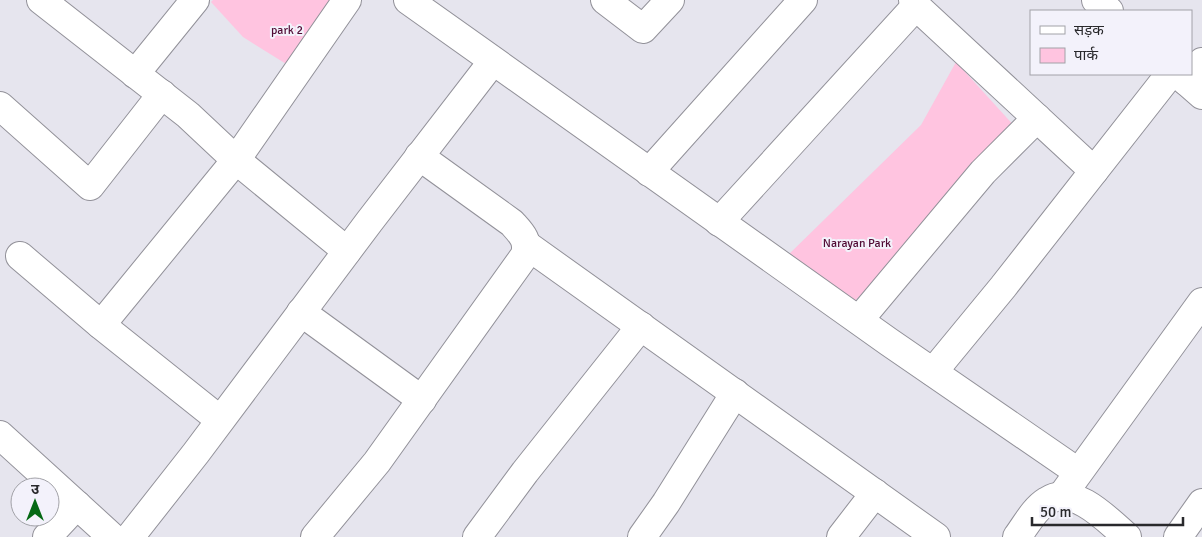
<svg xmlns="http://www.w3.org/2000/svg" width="1202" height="537" font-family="Signika,'Noto Sans Devanagari',sans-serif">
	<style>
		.green { fill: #ffc4e0 }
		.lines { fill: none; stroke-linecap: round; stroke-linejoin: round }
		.minor-casing { stroke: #929199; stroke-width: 30 }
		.minor { stroke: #fff; stroke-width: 28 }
		.labels { text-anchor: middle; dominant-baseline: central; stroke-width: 4; stroke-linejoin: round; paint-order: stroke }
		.park-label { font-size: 12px; fill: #510b35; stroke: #f3f2fb }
	</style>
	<rect width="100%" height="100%" fill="#e6e5ee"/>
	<g class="green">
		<polygon points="213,0 357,0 291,67 243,37 211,2"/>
		<polygon points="956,62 1017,129 927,232 845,310 783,260 921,125"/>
	</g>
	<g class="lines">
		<defs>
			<g id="minor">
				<polyline points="41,0 188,115 236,160 347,251"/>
				<polyline points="408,0 889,342 1078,472"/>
				<polyline points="605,0 643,29 670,0"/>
				<polyline points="913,0 916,6 1094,171"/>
				<polyline points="1096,0 1109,11"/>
				<polyline points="135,74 195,0"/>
				<polyline points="1178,74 1202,95"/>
				<polyline points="1186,81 1202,62"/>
				<polyline points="0,106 90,186 162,94"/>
				<polyline points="649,172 803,0"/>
				<polyline points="719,222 916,6"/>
				<polyline points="528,246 936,537"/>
				<polyline points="20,256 101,325 220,420"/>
				<polyline points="301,312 422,400"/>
				<polyline points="859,320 983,172 1037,118"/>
				<polyline points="101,325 236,160 347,0"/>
				<polyline points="933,372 1003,287 1170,74"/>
				<polyline points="0,435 112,537"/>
				<polyline points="1061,497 1202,302"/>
				<polyline points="47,537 77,505"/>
				<polyline points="130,537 196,453 369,222 493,61"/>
				<path d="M 315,537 L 377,462 L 525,255 C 529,240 521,233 512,223 L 419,156"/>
				<polyline points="477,537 525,472 641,326"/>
				<polyline points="642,537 666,503 735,393"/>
				<polyline points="841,537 875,493"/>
				<path d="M 1017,537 C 1026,525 1034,509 1047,501 C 1073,483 1109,521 1127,537"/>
				<polyline points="1178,537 1202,503"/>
			</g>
		</defs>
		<use href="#minor" class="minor-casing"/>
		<use href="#minor" class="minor"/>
	</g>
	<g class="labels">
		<g class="park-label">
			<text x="287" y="30">park 2</text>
			<text x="857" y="243">Narayan Park</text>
		</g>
	</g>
	<rect x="1030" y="10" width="162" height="65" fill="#f3f2fb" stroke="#a2a2a8"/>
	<rect x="1040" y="26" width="25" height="8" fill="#ffffff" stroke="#a2a2a8"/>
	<text x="1074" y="35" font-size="15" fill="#29292c">सड़क</text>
	<rect x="1040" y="48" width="25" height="15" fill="#ffc4e0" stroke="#a2a2a8"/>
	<text x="1074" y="60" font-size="15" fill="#29292c">पार्क</text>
	<g transform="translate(35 502)"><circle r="24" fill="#f3f2fb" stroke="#a2a2a8"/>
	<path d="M0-4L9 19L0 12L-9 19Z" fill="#056914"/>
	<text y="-8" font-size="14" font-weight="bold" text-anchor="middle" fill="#29292c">उ</text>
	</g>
	<path d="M1032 517v8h151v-8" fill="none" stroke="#29292c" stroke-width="2.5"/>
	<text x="1040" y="517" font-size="15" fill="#29292c" stroke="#f3f2fb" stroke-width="4" paint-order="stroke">50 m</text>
</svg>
